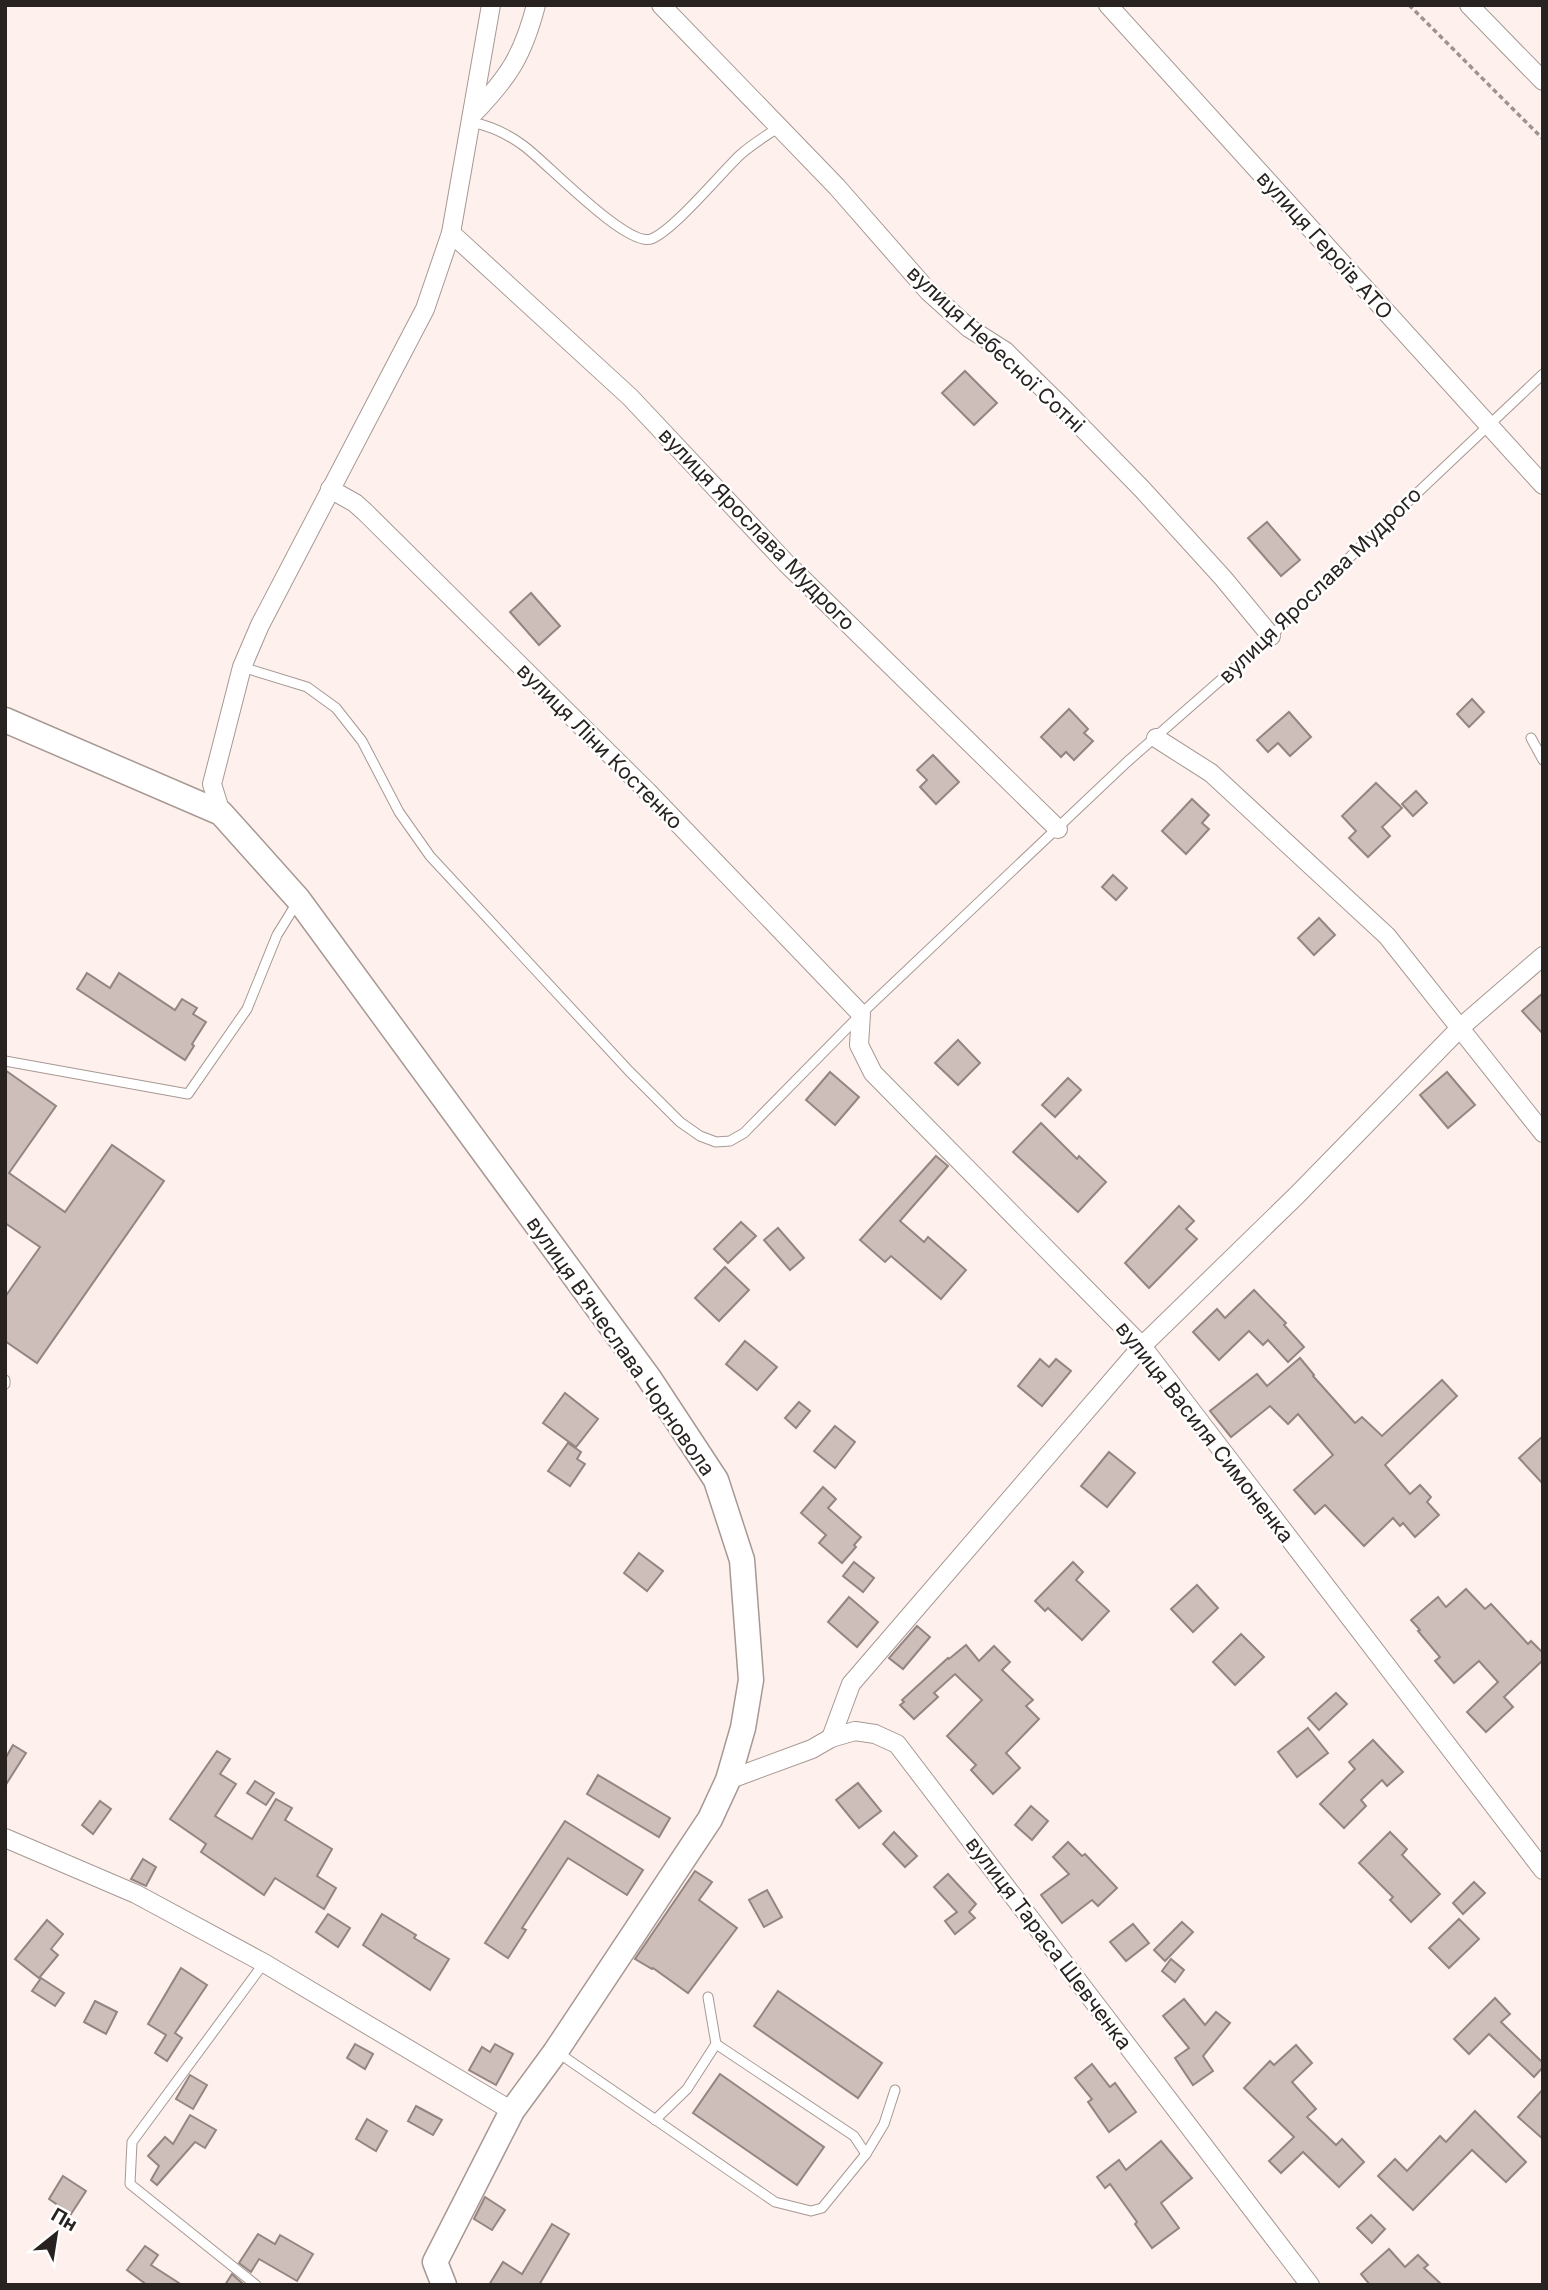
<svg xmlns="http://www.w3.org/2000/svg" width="1548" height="2290" font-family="Inter,sans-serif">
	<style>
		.building { fill: #cebeb9; stroke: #948581; stroke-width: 2 }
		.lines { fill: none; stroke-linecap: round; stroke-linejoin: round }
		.lane-casing { stroke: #a79893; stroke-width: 11 }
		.street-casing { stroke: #a79893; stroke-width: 20 }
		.secondary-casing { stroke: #a79893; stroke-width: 27 }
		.path { stroke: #9d9390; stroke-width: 3.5; stroke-dasharray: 5 3.5; stroke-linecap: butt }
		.lane { stroke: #fff; stroke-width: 9 }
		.street { stroke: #fff; stroke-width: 18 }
		.secondary { stroke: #fff; stroke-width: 24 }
		.labels { text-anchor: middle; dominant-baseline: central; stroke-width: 5; stroke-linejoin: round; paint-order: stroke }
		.street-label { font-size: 21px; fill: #282220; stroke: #fff }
	</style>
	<rect width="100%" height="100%" fill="#fef1ed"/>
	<g class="building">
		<polygon points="965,371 997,403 974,425 942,393"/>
		<polygon points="1267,522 1300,560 1281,576 1248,538"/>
		<polygon points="531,593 560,626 539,645 510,612"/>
		<polygon points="1472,699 1484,712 1469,727 1457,714"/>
		<polygon points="1069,709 1088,729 1084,733 1093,741 1074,760 1066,752 1061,757 1041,737"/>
		<polygon points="1289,712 1311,737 1290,756 1278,743 1268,752 1257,740"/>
		<polygon points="933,755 959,782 936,804 920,787 927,780 917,770"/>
		<polygon points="1376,783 1402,808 1382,827 1390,836 1368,857 1349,838 1356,831 1342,816"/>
		<polygon points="1416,791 1427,803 1413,816 1402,804"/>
		<polygon points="1192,799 1209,815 1202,823 1209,829 1186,854 1162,831"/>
		<polygon points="1113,875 1127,888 1116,900 1102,887"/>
		<polygon points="1319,918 1335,935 1314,955 1298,938"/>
		<polygon points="87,973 110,988 119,973 175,1010 182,999 197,1008 193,1014 206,1022 192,1044 194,1046 185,1060 77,989"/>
		<polygon points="1543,993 1543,1034 1522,1011"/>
		<polygon points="958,1040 980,1063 958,1085 935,1063"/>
		<polygon points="5,1070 56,1106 9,1173 65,1212 112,1145 164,1181 37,1363 5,1341 5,1297 40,1247 5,1223"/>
		<polygon points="830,1072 859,1097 835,1125 806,1100"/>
		<polygon points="1447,1072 1475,1105 1448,1128 1420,1095"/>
		<polygon points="1068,1078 1081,1090 1055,1117 1042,1105"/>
		<polygon points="1041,1123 1077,1159 1079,1156 1106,1182 1078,1212 1013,1152"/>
		<polygon points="936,1156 948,1166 900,1221 924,1242 928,1237 966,1270 941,1299 891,1256 885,1262 860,1240"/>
		<polygon points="1179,1206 1194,1221 1186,1229 1197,1239 1149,1288 1125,1263"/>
		<polygon points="741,1222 756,1236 728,1263 714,1249"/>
		<polygon points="778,1228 804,1258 790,1270 764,1240"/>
		<polygon points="725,1267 749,1290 719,1321 695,1298"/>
		<polygon points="1254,1290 1286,1323 1284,1325 1304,1347 1288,1362 1268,1340 1263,1345 1249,1331 1219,1360 1193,1332 1217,1309 1225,1318"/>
		<polygon points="745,1341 777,1367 757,1390 726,1364"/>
		<polygon points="1300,1358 1314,1375 1313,1376 1355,1423 1362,1417 1382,1436 1442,1380 1457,1396 1385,1465 1410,1494 1420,1485 1431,1497 1427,1502 1439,1515 1415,1537 1403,1523 1400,1526 1393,1518 1364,1546 1325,1505 1315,1514 1294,1490 1333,1455 1298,1414 1288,1424 1270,1406 1231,1437 1210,1411 1257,1374 1267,1386"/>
		<polygon points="1040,1359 1049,1367 1056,1359 1071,1371 1042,1406 1018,1386"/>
		<polygon points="565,1393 598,1419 576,1447 543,1423"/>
		<polygon points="799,1402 810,1411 796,1428 785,1418"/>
		<polygon points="835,1426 855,1442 835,1468 814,1451"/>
		<polygon points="1543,1436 1543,1484 1519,1458"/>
		<polygon points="568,1443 581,1452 577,1459 585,1464 570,1486 548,1471"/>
		<polygon points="1109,1452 1135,1473 1107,1507 1081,1486"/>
		<polygon points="823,1487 836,1499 828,1508 861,1537 854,1545 856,1547 842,1563 819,1543 826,1535 801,1513"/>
		<polygon points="639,1553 663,1571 647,1591 624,1573"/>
		<polygon points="854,1562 874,1578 863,1592 843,1576"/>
		<polygon points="1073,1562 1083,1572 1076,1580 1109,1611 1082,1640 1048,1608 1045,1611 1035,1601"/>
		<polygon points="1197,1585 1218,1608 1193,1632 1171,1609"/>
		<polygon points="1466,1589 1485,1609 1491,1604 1528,1644 1531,1641 1543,1653 1543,1660 1504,1697 1513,1707 1486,1732 1467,1712 1498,1682 1479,1661 1454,1683 1435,1661 1440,1657 1418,1631 1420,1630 1411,1620 1438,1597 1446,1607"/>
		<polygon points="849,1597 878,1622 857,1647 828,1622"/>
		<polygon points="917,1626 930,1637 903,1669 889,1658"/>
		<polygon points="1241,1634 1264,1657 1235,1685 1213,1662"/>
		<polygon points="966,1645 979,1661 994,1646 1010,1662 1002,1670 1033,1700 1026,1706 1039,1719 1006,1753 1020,1768 993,1794 971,1770 976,1765 947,1736 982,1700 955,1674 934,1693 938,1697 914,1719 900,1705 904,1702 902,1700 948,1658 949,1659"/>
		<polygon points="1336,1693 1347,1704 1319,1730 1308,1718"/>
		<polygon points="1308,1728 1328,1753 1297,1777 1278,1752"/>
		<polygon points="1373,1740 1403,1772 1387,1786 1382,1780 1361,1800 1366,1806 1344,1828 1320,1804 1355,1769 1349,1762"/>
		<polygon points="13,1745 26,1753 5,1786 5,1759"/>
		<polygon points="217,1751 230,1759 220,1774 236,1784 215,1816 252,1839 276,1799 292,1808 285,1820 332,1849 317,1876 336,1888 324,1909 275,1878 264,1895 201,1852 206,1844 170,1819"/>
		<polygon points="598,1775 670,1818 659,1837 587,1794"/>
		<polygon points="255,1781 274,1793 266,1805 247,1793"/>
		<polygon points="858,1783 881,1811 859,1828 836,1800"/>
		<polygon points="100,1801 111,1809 93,1834 82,1825"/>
		<polygon points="1031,1806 1048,1821 1032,1840 1015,1825"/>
		<polygon points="565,1821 643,1870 627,1895 568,1858 522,1928 526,1930 508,1958 485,1943"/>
		<polygon points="894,1832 917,1856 905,1867 883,1844"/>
		<polygon points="1390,1832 1407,1849 1402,1855 1440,1894 1411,1922 1390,1900 1393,1897 1359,1863"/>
		<polygon points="1068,1842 1082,1856 1085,1854 1117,1888 1098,1906 1092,1900 1062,1923 1041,1895 1069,1874 1053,1857"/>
		<polygon points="143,1859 156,1867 146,1886 131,1879"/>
		<polygon points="695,1871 712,1882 699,1900 737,1928 688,1993 653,1968 652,1969 635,1959"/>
		<polygon points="948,1874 976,1904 969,1912 975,1918 955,1934 945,1921 957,1912 934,1887"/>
		<polygon points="1474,1882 1485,1893 1463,1914 1453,1903"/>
		<polygon points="767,1890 782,1917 764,1927 749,1900"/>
		<polygon points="328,1914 350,1928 338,1947 316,1932"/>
		<polygon points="382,1914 416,1935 414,1938 449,1959 430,1990 363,1945"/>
		<polygon points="1459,1919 1479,1939 1449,1968 1429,1948"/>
		<polygon points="47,1920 63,1934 51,1949 58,1955 39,1978 15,1959"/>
		<polygon points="1182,1922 1193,1932 1165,1961 1154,1950"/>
		<polygon points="1133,1924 1149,1943 1126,1961 1110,1942"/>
		<polygon points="1171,1959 1184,1970 1175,1982 1162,1971"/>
		<polygon points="181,1968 207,1985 175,2033 182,2038 167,2061 155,2053 166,2035 148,2024"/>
		<polygon points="41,1978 64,1993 55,2006 32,1991"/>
		<polygon points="778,1991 882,2063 858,2098 754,2026"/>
		<polygon points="1495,1998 1510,2014 1501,2022 1543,2063 1543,2067 1534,2077 1489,2034 1469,2054 1454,2039"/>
		<polygon points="1184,1999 1205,2025 1216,2012 1230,2023 1203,2056 1213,2071 1193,2085 1175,2058 1189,2048 1163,2016"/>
		<polygon points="95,2001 117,2012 106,2034 84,2022"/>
		<polygon points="355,2044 373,2054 365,2069 347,2058"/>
		<polygon points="495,2044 513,2054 496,2085 469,2070 482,2047 490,2052"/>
		<polygon points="1296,2045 1312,2063 1292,2082 1316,2109 1307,2117 1336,2145 1342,2139 1364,2162 1339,2187 1303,2152 1281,2173 1269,2161 1294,2137 1244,2088 1270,2061 1274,2065"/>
		<polygon points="1092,2064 1110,2087 1115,2083 1136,2112 1109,2132 1088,2102 1092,2099 1075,2078"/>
		<polygon points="720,2074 824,2147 797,2185 693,2113"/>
		<polygon points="190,2075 207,2085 193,2109 176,2099"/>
		<polygon points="1543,2089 1543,2139 1518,2117"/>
		<polygon points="416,2106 442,2120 433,2135 408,2121"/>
		<polygon points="1475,2111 1526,2162 1506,2182 1472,2150 1413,2210 1378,2176 1395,2159 1407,2171 1440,2136 1446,2142"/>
		<polygon points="190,2115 216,2130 205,2148 195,2142 157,2185 151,2180 159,2166 148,2156 165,2137 173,2144"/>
		<polygon points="367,2119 387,2131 376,2151 356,2139"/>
		<polygon points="1161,2141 1192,2178 1161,2203 1179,2228 1152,2248 1135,2224 1137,2222 1110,2184 1105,2188 1097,2177 1119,2160 1126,2170"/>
		<polygon points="63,2176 86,2191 71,2214 49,2199"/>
		<polygon points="485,2197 505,2210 492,2230 474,2219"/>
		<polygon points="1371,2215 1385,2229 1372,2243 1357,2228"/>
		<polygon points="552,2224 569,2234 539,2285 489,2285 503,2262 522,2274"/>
		<polygon points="258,2234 275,2244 280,2235 313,2254 297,2281 259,2259 251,2272 239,2263"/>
		<polygon points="145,2246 158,2255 151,2265 182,2285 147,2285 127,2270"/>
		<polygon points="1389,2249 1405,2267 1418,2255 1428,2265 1424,2268 1442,2285 1370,2285 1361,2274"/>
		<polygon points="232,2274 243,2284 243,2285 225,2285"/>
	</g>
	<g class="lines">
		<defs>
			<g id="lane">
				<path d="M 471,122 C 491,126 508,134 524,146 C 547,163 626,247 651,239 C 673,231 720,174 740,155 C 752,144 766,136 779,127"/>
				<polyline points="242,667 307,687 336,708 362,741 399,812 430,856 629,1071 680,1122 700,1136 716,1142 730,1141 744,1133 861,1014 1127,762 1271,636 1358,549 1543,374"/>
				<polyline points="1531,738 1543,760"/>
				<polyline points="5,1061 188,1094 247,1009 277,935 298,901"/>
				<polyline points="5,1380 5,1384"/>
				<polyline points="716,2044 854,2136 866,2154"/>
				<polyline points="557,2052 775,2202 811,2211 822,2208 866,2154 884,2124 895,2090"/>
				<polyline points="655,2120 687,2089 716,2044 708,1997"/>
				<polyline points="256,2285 130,2184 132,2142 264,1963"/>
			</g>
			<g id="street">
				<polyline points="661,5 837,187 928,291 969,328 1005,351 1062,407 1142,489 1223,578 1271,636"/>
				<polyline points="1108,5 1543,485"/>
				<polyline points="1469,5 1543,81"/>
				<path d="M 473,114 C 509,77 523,55 536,5"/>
				<polyline points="451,233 630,397 786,563 1058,829"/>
				<polyline points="330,489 355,503 365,512 647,791 861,1014 859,1045 873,1073 1142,1346 1543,1870"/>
				<polyline points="1156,738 1211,773 1387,936 1543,1133"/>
				<polyline points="221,813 212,784 242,667 260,625 425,309 451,233 491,5"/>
				<polyline points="831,1738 851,1684 1142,1346 1297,1195 1461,1027 1543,956"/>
				<polyline points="728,1780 812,1749 831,1738 855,1731 875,1734 897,1744 1310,2285"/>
				<polyline points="5,1838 136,1894 264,1963 512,2111"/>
			</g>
			<polyline id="secondary" points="5,720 221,813 298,899 649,1378 716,1480 742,1560 751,1680 743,1728 728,1780 710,1819 556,2051 512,2111 435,2262 444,2285"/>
		</defs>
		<use href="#lane" class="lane-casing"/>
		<use href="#street" class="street-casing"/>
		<use href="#secondary" class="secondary-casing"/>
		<polyline class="path" points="1409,5 1543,139"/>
		<use href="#lane" class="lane"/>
		<use href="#street" class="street"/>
		<use href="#secondary" class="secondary"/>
	</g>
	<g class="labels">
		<g class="street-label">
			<text transform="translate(1325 245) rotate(48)">вулиця Героїв АТО</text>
			<text transform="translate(996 349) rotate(43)">вулиця Небесної Сотні</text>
			<text transform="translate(757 529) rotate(46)">вулиця Ярослава Мудрого</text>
			<text transform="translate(1320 585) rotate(-44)">вулиця Ярослава Мудрого</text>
			<text transform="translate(600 746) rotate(45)">вулиця Ліни Костенко</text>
			<text transform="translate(621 1346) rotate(55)">вулиця Вʼячеслава Чорновола</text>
			<text transform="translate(1205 1432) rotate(52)">вулиця Василя Симоненка</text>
			<text transform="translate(1049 1943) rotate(53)">вулиця Тараса Шевченка</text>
		</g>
	</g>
	<rect width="1548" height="2290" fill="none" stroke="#282220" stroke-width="14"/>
	<g transform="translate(56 2234) rotate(30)" stroke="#ffffff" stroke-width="5" paint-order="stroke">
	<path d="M0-5L12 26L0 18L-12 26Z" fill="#282220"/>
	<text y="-10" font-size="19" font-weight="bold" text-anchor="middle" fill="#282220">Пн</text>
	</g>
</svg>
